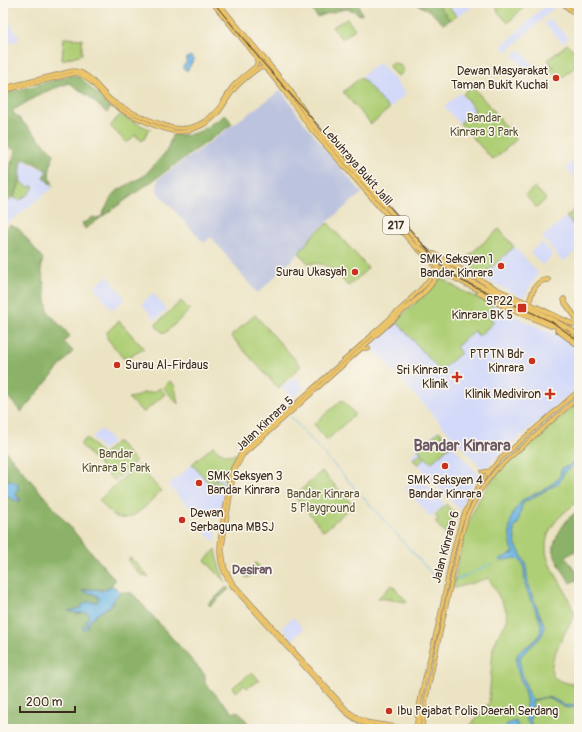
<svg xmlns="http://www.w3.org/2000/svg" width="582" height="732" font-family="Pangolin,sans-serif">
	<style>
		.built { fill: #d3d9f9 }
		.industrial { fill: #bcc3de }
		.green { fill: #afcf76; stroke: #757c4a }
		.forest { fill: #8bb267; stroke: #636e42 }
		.water { fill: #6cb6e5; stroke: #547082 }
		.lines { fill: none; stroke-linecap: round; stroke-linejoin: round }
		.stream { stroke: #6cb6e5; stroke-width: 1 }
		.major-casing { stroke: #938670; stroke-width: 4.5 }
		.highway-casing { stroke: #938670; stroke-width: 5.5 }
		.major { stroke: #edc569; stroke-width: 3 }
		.highway { stroke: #edc569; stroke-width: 4 }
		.tram { stroke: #3b2a1e; stroke-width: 1 }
		.highway-bridge-casing { stroke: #938670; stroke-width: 5.5; stroke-linecap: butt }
		.highway-bridge { stroke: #edc569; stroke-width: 4 }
		.poi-dot { fill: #c8321e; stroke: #fbf7ec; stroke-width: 1.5 }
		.labels { text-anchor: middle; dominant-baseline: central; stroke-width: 3; stroke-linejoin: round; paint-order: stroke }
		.shield { fill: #fbf7ec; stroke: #75685c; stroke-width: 1 }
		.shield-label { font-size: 11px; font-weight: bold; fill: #3b2a1e }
		.poi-label { font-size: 12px; fill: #3b2a1e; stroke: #fbf7ec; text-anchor: end }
		.park-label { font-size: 12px; fill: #585334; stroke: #fbf7ec }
		.street-label { font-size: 12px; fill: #3b2a1e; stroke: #fbf7ec }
		.neighbourhood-label { font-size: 13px; font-weight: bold; fill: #6c5864; stroke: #fbf7ec }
		.district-label { font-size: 16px; font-weight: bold; fill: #6c5864; stroke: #fbf7ec }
	</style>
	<rect width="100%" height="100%" fill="#fbf7ec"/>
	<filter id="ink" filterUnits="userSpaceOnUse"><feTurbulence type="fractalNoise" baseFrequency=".025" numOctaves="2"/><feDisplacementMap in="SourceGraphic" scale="8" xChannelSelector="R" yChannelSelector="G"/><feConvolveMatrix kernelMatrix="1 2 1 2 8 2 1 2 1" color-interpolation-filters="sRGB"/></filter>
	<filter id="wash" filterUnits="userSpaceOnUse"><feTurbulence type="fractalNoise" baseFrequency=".012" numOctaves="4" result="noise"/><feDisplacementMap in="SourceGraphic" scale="16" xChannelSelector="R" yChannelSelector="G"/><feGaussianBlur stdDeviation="0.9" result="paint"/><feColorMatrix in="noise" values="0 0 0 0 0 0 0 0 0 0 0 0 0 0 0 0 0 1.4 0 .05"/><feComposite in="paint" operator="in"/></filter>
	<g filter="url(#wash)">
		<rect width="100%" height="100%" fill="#ebe3c2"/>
		<g class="built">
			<polygon points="437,3 472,3 473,7 450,20"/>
			<polygon points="548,3 551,3 555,7 507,52 502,46"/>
			<polygon points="3,12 20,39 3,46"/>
			<polygon points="550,19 569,38 563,43 544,24"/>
			<polygon points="520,49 535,67 529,73 526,72 514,57 513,55"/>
			<polygon points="380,63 406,94 371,124 343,92 375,65"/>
			<polygon points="460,93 475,110 459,123 444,107"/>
			<polygon points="579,157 579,182 566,168"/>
			<polygon points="23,160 47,171 43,177 53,188 8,223 4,222 6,208 5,205 16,194 21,181 20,164"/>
			<polygon points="579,206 579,248 563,262 542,237"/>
			<polygon points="499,229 538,273 524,297 522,297 481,277 465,259"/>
			<polygon points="542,242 553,255 542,265 530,252"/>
			<polygon points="108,276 124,297 123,301 112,310 95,288 96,285"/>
			<polygon points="442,277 459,289 494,304 500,309 570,342 579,349 579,386 493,460 485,469 483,470 371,347 371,344"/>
			<polygon points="153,293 167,310 155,320 142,304"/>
			<polygon points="295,377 305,387 292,398 282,387"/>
			<polygon points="101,429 113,442 103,450 92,438"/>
			<polygon points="438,430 479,475 466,496 460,510 410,456"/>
			<polygon points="213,446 222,454 228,455 238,454 233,460 228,473 220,517 205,515 190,508 168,485"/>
			<polygon points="419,475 445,504 431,517 404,488"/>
			<polygon points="204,525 215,527 217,529 215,543 202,530"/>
			<polygon points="293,617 303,629 292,640 282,627"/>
		</g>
		<polygon class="industrial" points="281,90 304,123 362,193 313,234 298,254 259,292 256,292 211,237 204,243 157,192 158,179 209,143 238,121"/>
		<g class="green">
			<polygon points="437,3 445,3 457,16 450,20"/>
			<polygon points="496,3 522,3 525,6 508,23 498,12"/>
			<polygon points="347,19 355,29 342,39 332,27"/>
			<polygon points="64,38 82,39 82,54 62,60"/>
			<polygon points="567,44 579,55 579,63 563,77 557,71 554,74 548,68 552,65 555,69 548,60"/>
			<path d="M 391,63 C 397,63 402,65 404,71 L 399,76 L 393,72 L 389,66 Z"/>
			<polygon points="361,77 389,109 371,124 343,92"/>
			<polygon points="472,86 492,109 516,140 495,158 492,159 460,123 475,110 463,94"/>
			<polygon points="120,115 151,130 148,129 145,138 142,141 135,135 127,143 111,127 111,125"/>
			<polygon points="20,182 22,182 28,187 32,186 34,187 30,193 20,200 14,198"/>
			<polygon points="535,187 546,199 537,208 525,195"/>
			<polygon points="579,206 579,231 566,217"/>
			<path d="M 328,223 L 368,268 L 355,281 L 348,286 C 337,274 327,260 309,264 L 299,253 L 313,235 Z"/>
			<polygon points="499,229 514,247 481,277 465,259"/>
			<polygon points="442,278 458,289 494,305 486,313 494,322 479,336 474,331 456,347 461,353 440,371 396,321"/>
			<polygon points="181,301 189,309 189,311 165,333 162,332 156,326 156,324"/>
			<polygon points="255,315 301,366 278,388 231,336"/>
			<polygon points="119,321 144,349 126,358 123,358 107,338 107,332"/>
			<polygon points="170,381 175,386 178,404 163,387"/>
			<polygon points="160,388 165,394 144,412 143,412 128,398 135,397 143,393 154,392"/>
			<polygon points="342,400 355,414 327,440 314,424"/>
			<path d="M 579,402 L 579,501 C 557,516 537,536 550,565 C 554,573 560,581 564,589 C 568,597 571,606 575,615 C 569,626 542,668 555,678 C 559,682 573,684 579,686 L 579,728 L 577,729 L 467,729 L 490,702 L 489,700 L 493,648 L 498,636 L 506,623 L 508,617 L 506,610 L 489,578 L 455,588 L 453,588 C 459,558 464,527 479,500 C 500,461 545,430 579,402 Z"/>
			<polygon points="439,431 451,445 431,463 418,449"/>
			<polygon points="87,438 102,455 116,442 119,443 135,461 135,462 115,480 113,480 80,444"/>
			<path d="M 213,446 C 221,454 226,456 238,454 L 233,460 L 227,481 L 225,481 L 220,475 L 210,484 L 192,464 Z"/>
			<polygon points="421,453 425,458 418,465 413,459"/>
			<path d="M 138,465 L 161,491 C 150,501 129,529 112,514 C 107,510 103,504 99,500 Z"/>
			<polygon points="322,471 353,505 324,531 294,496"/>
			<polygon points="218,479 223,484 215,491 210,486"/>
			<polygon points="446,504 453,512 447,534 445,533 435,522 438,519 435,515"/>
			<polygon points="216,549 219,567 226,583 205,560"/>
			<polygon points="129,558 132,559 149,577 142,576 128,561"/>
			<polygon points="256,563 260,568 248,578 243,575"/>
			<polygon points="392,585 407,602 378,598"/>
			<polygon points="252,672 259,680 247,688 244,685 236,692 232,688"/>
		</g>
		<g class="forest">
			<path d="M 307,3 C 312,3 318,2 323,3 C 331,4 347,12 353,3 L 358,3 L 362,15 C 357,15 356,11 351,10 C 344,7 324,15 317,17 Z"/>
			<polygon points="415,3 437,3 450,20 443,24 430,11"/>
			<path d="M 73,75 L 81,78 L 110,107 L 107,113 L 88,96 L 69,83 L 42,93 L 12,111 L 54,154 L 50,168 L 49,178 L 52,182 L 53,187 L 43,177 L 47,171 L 34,163 L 23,159 C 19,167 22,173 20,181 C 18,192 12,198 4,205 L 5,208 L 3,221 L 3,182 L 8,181 L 11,163 L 16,151 L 3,142 L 3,94 Z"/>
			<path d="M 225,114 L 232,124 L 85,229 L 82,223 L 84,222 L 85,223 L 93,217 L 96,218 L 101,217 L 112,196 L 118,190 L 144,176 L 166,152 L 173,134 C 187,138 206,131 215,120 L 217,122 Z"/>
			<polygon points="10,225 19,229 43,259 41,266 48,312 70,336 64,342 73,351 21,412 3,391 3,227 5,229"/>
			<path d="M 3,448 L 115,580 C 108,591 108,590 95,589 L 94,590 L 89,589 L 83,590 L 98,595 L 99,600 L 97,602 L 88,602 L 81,608 L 69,611 L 77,613 L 88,612 L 89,617 L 86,621 L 87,624 L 83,626 L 90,622 L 93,617 L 111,605 L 116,596 L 119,594 L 119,592 L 132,593 L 205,675 L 205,683 L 233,713 L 238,711 L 253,729 L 3,729 L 3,507 L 7,498 L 9,497 L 14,500 L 18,500 L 20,498 L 15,494 L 17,490 L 15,483 L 4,477 Z"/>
			<path d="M 579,511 L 579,549 L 565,557 L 579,575 L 579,579 L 570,583 C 559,561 545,555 561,529 C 566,521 570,515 579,511 Z"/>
			<polygon points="227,587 229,589 210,606 208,604"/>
		</g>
		<g class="water">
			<polygon points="190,56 194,59 187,71 182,67 186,63 187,58"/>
			<path d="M 579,458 L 579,461 L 564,473 L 559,483 L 523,503 C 520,510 520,516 518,524 L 515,525 L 514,532 L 516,545 L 526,564 L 528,585 L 545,627 C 542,643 527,646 520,658 C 520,673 526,686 532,700 C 552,696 548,696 566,706 L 579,704 L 579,706 L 569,708 L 564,707 L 547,697 L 532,701 L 533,710 L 530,720 L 533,729 L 531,729 C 530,725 527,722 526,718 C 524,712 527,705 526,699 C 524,687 514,668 517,656 C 522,644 541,645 541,626 C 538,611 528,598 525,584 C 523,574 527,563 516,558 L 500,561 L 499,559 L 514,553 C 508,540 508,521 515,509 L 516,509 L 521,502 L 523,500 C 533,494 553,487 559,477 C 560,475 561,471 562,468 L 568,466 Z"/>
			<polygon points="3,474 5,479 9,481 12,480 15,483 18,483 18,489 15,494 21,501 14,500 9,497 7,498 3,507"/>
			<polygon points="111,586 115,587 119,592 119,595 116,596 111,605 93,617 88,624 87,628 83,629 84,624 85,625 87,624 86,621 89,617 88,612 77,613 68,611 81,608 82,605 88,602 97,602 99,600 97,595 82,591 89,589 94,590 95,589 102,591"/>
			<polygon points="516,721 518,728 508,729 506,725 507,724"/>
		</g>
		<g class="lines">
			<g class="stream">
				<polyline points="290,416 435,577"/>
				<polyline points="456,580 492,564"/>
			</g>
		</g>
	</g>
	<g filter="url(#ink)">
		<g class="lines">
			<defs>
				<g id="major">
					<polyline points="562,3 579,18"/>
					<polyline points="567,3 579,13"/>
					<path d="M 3,88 L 71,71 C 88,69 99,89 110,99 C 125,111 152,121 170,127 C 190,132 209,122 221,105 C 225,99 228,93 232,87 C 239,79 248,73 256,66 L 257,62 L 255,55"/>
					<path d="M 3,91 L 77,73 C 91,78 100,94 111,103 C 122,113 163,131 178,132 C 188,133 198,128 207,123 C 220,115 225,101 234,90 C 240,82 251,74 259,68 L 263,68 L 265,69"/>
					<polyline points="424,290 437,272 440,271 444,273"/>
					<path d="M 410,299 C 418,292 432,278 435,268 L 433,264"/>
					<polyline points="408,307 243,455 236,468 233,479 222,549 225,568 232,582 347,710 360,719 367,722 411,729"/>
					<path d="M 374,333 L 241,453 L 233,467 L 230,476 C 228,490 226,505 223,519 C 219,545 215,563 232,586 L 343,710 C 361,726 370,726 393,729"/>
					<polyline points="362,348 369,349"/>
					<polyline points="482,472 488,471"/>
					<path d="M 416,729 C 419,694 430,659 438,624 C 453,562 452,508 500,459 L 579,390"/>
					<polyline points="418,729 421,713 424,709"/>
					<polyline points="422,729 426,699 460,542 467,516 474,503 479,492 496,470 579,397"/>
				</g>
				<g id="highway">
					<polyline points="213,3 283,89 312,130 412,243 431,261 447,274 468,285 546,320 572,336 579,342"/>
					<polyline points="218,3 290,90 314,126 423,248 449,268 468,280 536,311 570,329 579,336"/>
					<polyline points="434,254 498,290 539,308 570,323 574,324 577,319 565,303 564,299"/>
					<polyline points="479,293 499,304 551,326"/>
					<path d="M 529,304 C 531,294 536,279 548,280"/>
					<polyline points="557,330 579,346"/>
					<polyline points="373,334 412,299"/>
				</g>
			</defs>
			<use href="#major" class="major-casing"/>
			<use href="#highway" class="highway-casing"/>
			<use href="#major" class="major"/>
			<use href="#highway" class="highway"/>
			<polyline class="tram" points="214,3 263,63 446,270 462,281 552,322 579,341"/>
			<defs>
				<path id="highway-bridge" d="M 407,308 C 417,299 442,280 437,265 C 434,258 425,252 419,247"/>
			</defs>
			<use href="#highway-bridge" class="highway-bridge-casing"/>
			<use href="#highway-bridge" class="highway-bridge"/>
		</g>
	</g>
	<g class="poi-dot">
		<circle cx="556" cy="78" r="4"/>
		<circle cx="501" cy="266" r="4"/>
		<circle cx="355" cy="272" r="4"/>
		<rect x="517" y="303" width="10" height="10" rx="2"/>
		<circle cx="532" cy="361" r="4"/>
		<circle cx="117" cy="365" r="4"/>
		<path d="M455 371h4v4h4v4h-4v4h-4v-4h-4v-4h4z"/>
		<path d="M548 388h4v4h4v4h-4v4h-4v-4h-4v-4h4z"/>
		<circle cx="445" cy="466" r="4"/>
		<circle cx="199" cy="483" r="4"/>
		<circle cx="182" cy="520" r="4"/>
		<circle cx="389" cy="711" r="4"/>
	</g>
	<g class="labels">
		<rect class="shield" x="383" y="216" width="26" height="18" rx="3"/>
		<g class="shield-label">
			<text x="396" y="225">217</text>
		</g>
		<g class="poi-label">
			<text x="548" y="71">Dewan Masyarakat<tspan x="548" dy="14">Taman Bukit Kuchai</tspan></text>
			<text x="493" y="259">SMK Seksyen 1<tspan x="493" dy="14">Bandar Kinrara</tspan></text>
			<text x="347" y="272">Surau Ukasyah</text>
			<text x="513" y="301">SP22<tspan x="513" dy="14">Kinrara BK 5</tspan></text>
			<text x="524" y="354">PTPTN Bdr<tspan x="524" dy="14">Kinrara</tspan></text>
			<text x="125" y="365" text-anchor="start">Surau Al-Firdaus</text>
			<text x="448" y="370">Sri Kinrara<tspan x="448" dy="14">Klinik</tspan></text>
			<text x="541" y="394">Klinik Mediviron</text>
			<text x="207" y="476" text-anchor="start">SMK Seksyen 3<tspan x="207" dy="14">Bandar Kinrara</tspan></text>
			<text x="445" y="480" text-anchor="middle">SMK Seksyen 4<tspan x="445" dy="14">Bandar Kinrara</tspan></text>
			<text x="190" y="513" text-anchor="start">Dewan<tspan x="190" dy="14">Serbaguna MBSJ</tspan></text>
			<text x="397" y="711" text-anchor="start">Ibu Pejabat Polis Daerah Serdang</text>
		</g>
		<g class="park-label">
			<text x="484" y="118">Bandar<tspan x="484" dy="14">Kinrara 3 Park</tspan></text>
			<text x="116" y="454">Bandar<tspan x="116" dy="14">Kinrara 5 Park</tspan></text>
			<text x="323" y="494">Bandar Kinrara<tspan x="323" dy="14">5 Playground</tspan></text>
		</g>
		<g class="street-label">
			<text transform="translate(357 166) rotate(49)">Lebuhraya Bukit Jalil</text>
			<text transform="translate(265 424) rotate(-43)">Jalan Kinrara 5</text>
			<text transform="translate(446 547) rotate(-75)">Jalan Kinrara 6</text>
		</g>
		<g class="neighbourhood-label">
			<text x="252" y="570">Desiran</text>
		</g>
		<g class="district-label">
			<text x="462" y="446">Bandar Kinrara</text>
		</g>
	</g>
	<rect width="582" height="732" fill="none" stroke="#fbf7ec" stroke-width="16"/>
	<path d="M20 706v6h55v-6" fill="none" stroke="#3b2a1e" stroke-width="2"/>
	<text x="26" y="706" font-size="12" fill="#3b2a1e" stroke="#fbf7ec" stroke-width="3" paint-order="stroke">200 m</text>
</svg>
